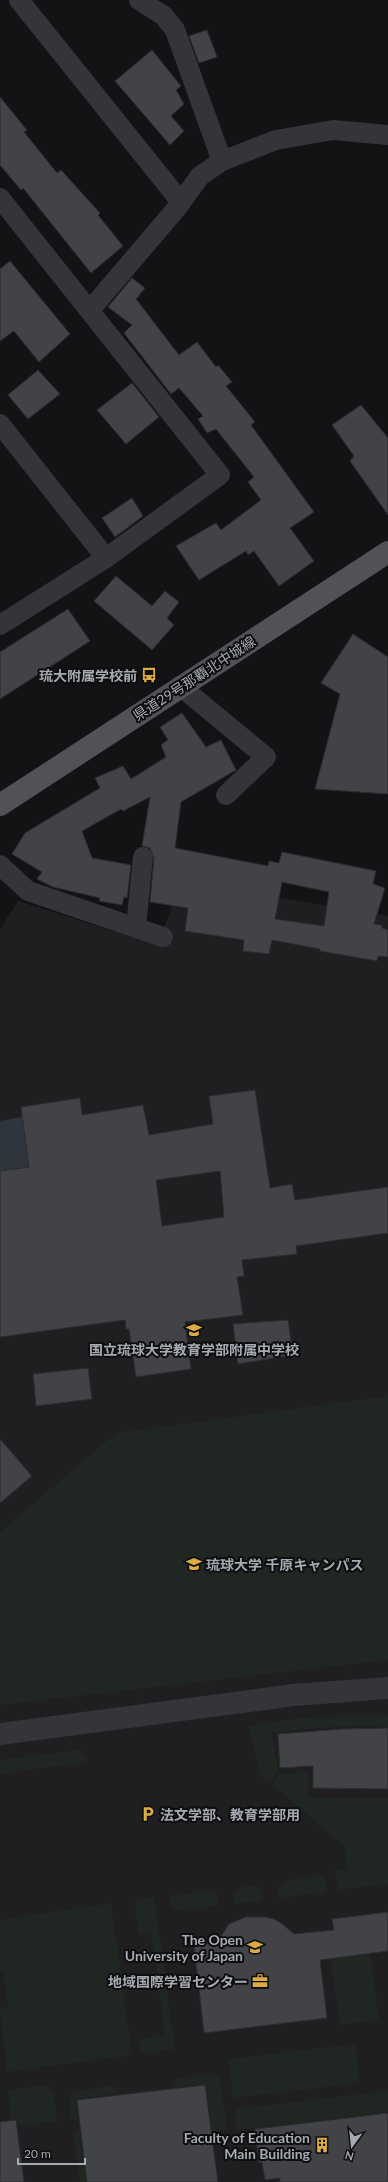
<svg xmlns="http://www.w3.org/2000/svg" width="388" height="2182" font-family="Lato,'Noto Sans JP',sans-serif">
	<style>
		.built { fill: #1f1f21 }
		.green { fill: #202621 }
		.water { fill: #2e353c }
		.building { fill: #424347; stroke: #2d2d30; fill-rule: evenodd }
		.lines { fill: none; stroke-linecap: round; stroke-linejoin: round }
		.minor { stroke: #353539; stroke-width: 20 }
		.tertiary { stroke: #353539; stroke-width: 22 }
		.primary { stroke: #515258; stroke-width: 22 }
		.labels { text-anchor: middle; dominant-baseline: central; stroke-width: 4; stroke-linejoin: round; paint-order: stroke }
		.poi-label { font-size: 14px; font-weight: bold; fill: #a6aab3; stroke: #0e0e0f; text-anchor: end }
		.street-label { font-size: 14px; fill: #a6aab3; stroke: #0e0e0f }
	</style>
	<rect width="100%" height="100%" fill="#131315"/>
	<polygon class="built" points="182,881 388,916 388,2182 0,2182 0,929 18,901 157,945"/>
	<g class="green">
		<polygon points="388,1396 388,1660 0,1705 0,1532 116,1433"/>
		<path d="M 388,1716 L 388,1726 C 349,1726 310,1727 272,1733 L 278,1771 L 270,1782 L 260,1774 L 248,1726 L 307,1717 Z"/>
		<polygon points="80,1750 87,1762 0,1774 0,1760"/>
		<polygon points="307,1772 309,1797 388,1798 388,1884 338,1890 335,1871 347,1869 344,1846 272,1784 279,1774"/>
		<polygon points="324,1874 327,1892 278,1898 277,1892 282,1882"/>
		<path d="M 247,1885 L 259,1888 L 262,1893 L 263,1900 L 234,1904 C 233,1893 236,1888 247,1885 Z"/>
		<path d="M 210,1890 L 215,1891 L 219,1906 L 179,1910 L 174,1910 C 169,1905 169,1902 172,1896 Z"/>
		<polygon points="154,1897 175,2049 141,2054 139,2039 165,2035 151,1933 139,1934 134,1900"/>
		<polygon points="111,1903 132,2055 7,2072 0,2009 8,2008 3,1971 0,1971 0,1920"/>
		<polygon points="370,1952 379,2020 340,2025 330,1957"/>
		<polygon points="355,2044 360,2083 233,2098 228,2059"/>
		<polygon points="219,2074 227,2130 212,2132 206,2084 171,2088 178,2078"/>
		<path d="M 45,2085 C 57,2091 55,2108 57,2121 L 18,2126 L 17,2119 L 11,2120 L 8,2090 Z"/>
		<polygon points="112,2086 120,2093 76,2099 78,2119 71,2119 69,2098 71,2092"/>
		<polygon points="388,2091 388,2112 237,2130 235,2109"/>
		<polygon points="80,2130 86,2182 80,2182 73,2131"/>
	</g>
	<polygon class="water" points="22,1117 29,1167 0,1171 0,1121"/>
	<g class="building">
		<polygon points="207,30 217,57 199,63 189,36"/>
		<polygon points="152,50 181,86 176,90 184,104 171,116 184,131 170,145 115,81"/>
		<polygon points="0,97 27,130 24,132 57,173 61,170 100,213 98,215 123,246 91,273 23,188 21,190 0,165"/>
		<polygon points="10,261 70,334 39,362 14,331 0,341 0,269"/>
		<polygon points="132,278 145,288 136,299 179,355 197,342 216,367 218,365 232,382 226,386 255,422 251,425 314,512 290,528 314,561 279,586 254,551 248,555 246,551 199,580 176,546 216,523 221,530 261,500 248,482 254,477 216,429 207,433 198,419 203,416 179,388 171,394 124,333 132,325 108,307"/>
		<polygon points="38,370 60,394 28,419 8,395"/>
		<polygon points="132,383 159,417 126,444 97,410"/>
		<polygon points="361,405 388,438 388,515 350,461 354,456 332,425"/>
		<polygon points="132,498 143,516 115,537 102,518"/>
		<polygon points="116,576 152,606 165,591 179,602 167,618 174,625 152,650 94,601"/>
		<polygon points="68,609 90,641 0,699 0,652"/>
		<polygon points="353,634 388,657 388,794 315,789 340,694 321,683"/>
		<path d="M 182,713 L 206,747 L 221,740 L 236,770 L 181,802 L 175,848 L 268,866 L 269,861 L 279,863 L 282,852 L 376,871 L 373,884 L 385,888 L 374,924 L 382,925 L 382,928 L 388,930 L 388,957 L 378,956 L 377,961 L 320,951 L 320,949 L 272,940 L 269,954 L 243,951 L 244,940 L 185,931 L 188,908 L 150,902 L 154,858 L 150,848 L 142,846 L 150,797 L 123,811 L 121,809 L 82,831 L 92,858 L 131,865 L 127,898 L 124,897 L 122,905 L 99,901 L 100,898 L 53,887 L 37,879 L 42,872 L 12,854 L 25,833 L 100,788 L 95,778 L 123,766 L 131,779 L 166,757 L 161,745 L 168,740 L 160,727 ZM 282,882 L 329,892 L 324,926 L 275,919 Z"/>
		<path d="M 255,1090 L 270,1188 L 292,1184 L 295,1200 L 388,1187 L 388,1233 L 296,1246 L 297,1254 L 242,1260 L 244,1276 L 237,1277 L 243,1315 L 185,1322 L 191,1369 L 136,1377 L 129,1329 L 126,1329 L 125,1320 L 0,1337 L 0,1171 L 29,1167 L 21,1107 L 80,1098 L 82,1115 L 143,1105 L 149,1135 L 213,1124 L 209,1096 ZM 220,1171 L 224,1217 L 162,1226 L 156,1180 Z"/>
		<polygon points="288,1320 293,1355 238,1364 233,1324"/>
		<polygon points="88,1368 92,1399 36,1406 33,1374"/>
		<polygon points="0,1439 32,1476 0,1503"/>
		<polygon points="388,1728 388,1789 313,1788 313,1766 280,1768 278,1734 342,1729"/>
		<polygon points="388,1912 388,1951 320,1960 327,2018 204,2033 194,1945 217,1942 229,1924 246,1917 265,1917 274,1919 281,1923 294,1934 334,1930 332,1919"/>
		<polygon points="205,2085 218,2182 87,2182 77,2100"/>
		<polygon points="388,2113 388,2182 280,2182 280,2178 265,2180 262,2162 259,2163 255,2129"/>
		<polygon points="16,2120 24,2182 0,2182 0,2122"/>
	</g>
	<g class="lines">
		<g class="minor">
			<polyline points="19,0 181,202"/>
			<polyline points="139,0 164,16 175,30 222,161"/>
			<polyline points="0,198 220,475 106,558 0,625"/>
			<polyline points="90,310 176,209 200,176 222,161 276,140 333,130 388,135"/>
			<polyline points="0,424 106,558"/>
			<polyline points="180,686 266,757 226,795"/>
			<polyline points="0,865 28,891 163,937"/>
			<polyline points="136,927 143,857"/>
		</g>
		<polyline class="tertiary" points="0,1734 294,1695 388,1688"/>
		<polyline class="primary" points="0,805 388,552"/>
	</g>
	<defs>
		<symbol id="bus-bare" viewBox="-9 -9 18 18"><path d="M-5-6H5V4H4V6H2V4H-2V6H-4V4H-5ZM-3.5-4V0h7V-4ZM-3.5 1.2v1.5H-2V1.2ZM2 1.2v1.5H3.5V1.2Z" fill="#dbab45" stroke="#0e0e0f" stroke-width="2.5" paint-order="stroke"/></symbol>
		<symbol id="school-bare" viewBox="-9 -9 18 18"><path d="M0-5L7-2L0 1L-7-2ZM-4 1L0 2.5L4 1V4Q0 6-4 4Z" fill="#dbab45" stroke="#0e0e0f" stroke-width="2.5" paint-order="stroke"/></symbol>
		<symbol id="university-bare" viewBox="-9 -9 18 18"><path d="M0-5L7-2L0 1L-7-2ZM-4 1L0 2.5L4 1V4Q0 6-4 4Z" fill="#dbab45" stroke="#0e0e0f" stroke-width="2.5" paint-order="stroke"/></symbol>
		<symbol id="parking-bare" viewBox="-9 -9 18 18"><path d="M-3.5-5.5H1a3.5 3.5 0 0 1 0 7H-1V5.5H-3.5ZM-1-3.4V-.6H.8a1.4 1.4 0 0 0 0-2.8Z" fill="#dbab45" stroke="#0e0e0f" stroke-width="2.5" paint-order="stroke"/></symbol>
		<symbol id="office-bare" viewBox="-9 -9 18 18"><path d="M-6-3h4V-5.5h4V-3h4V5H-6ZM-1-4.5V-3h2v-1.5ZM-6 0V1H6V0Z" fill="#dbab45" stroke="#0e0e0f" stroke-width="2.5" paint-order="stroke"/></symbol>
		<symbol id="building-bare" viewBox="-9 -9 18 18"><path d="M-4-6H4V6H1V3H-1V6H-4ZM-2.5-4.3h1.7v1.8h-1.7ZM.8-4.3h1.7v1.8H.8ZM-2.5-1h1.7V.8h-1.7ZM.8-1h1.7V.8H.8Z" fill="#dbab45" stroke="#0e0e0f" stroke-width="2.5" paint-order="stroke"/></symbol>
	</defs>
	<g fill-rule="evenodd">
		<use href="#bus-bare" x="138" y="664" width="22" height="22"/>
		<use href="#school-bare" x="183" y="1319" width="22" height="22"/>
		<use href="#university-bare" x="183" y="1553" width="22" height="22"/>
		<use href="#parking-bare" x="137" y="1803" width="22" height="22"/>
		<use href="#university-bare" x="244" y="1936" width="22" height="22"/>
		<use href="#office-bare" x="249" y="1970" width="22" height="22"/>
		<use href="#building-bare" x="311" y="2134" width="22" height="22"/>
	</g>
	<g class="labels">
		<g class="poi-label">
			<text x="137" y="675">琉大附属学校前</text>
			<text x="194" y="1349" text-anchor="middle">国立琉球大学教育学部附属中学校</text>
			<text x="206" y="1564" text-anchor="start">琉球大学 千原キャンパス</text>
			<text x="160" y="1814" text-anchor="start">法文学部、教育学部用</text>
			<text x="243" y="1939">The Open<tspan x="243" dy="16">University of Japan</tspan></text>
			<text x="248" y="1981">地域国際学習センター</text>
			<text x="310" y="2137">Faculty of Education<tspan x="310" dy="16">Main Building</tspan></text>
		</g>
		<g class="street-label">
			<text transform="translate(194 678) rotate(-33)">県道29号那覇北中城線</text>
		</g>
	</g>
	<g transform="translate(352 2146) rotate(195)" stroke="#0e0e0f" stroke-width="3" paint-order="stroke">
	<path d="M0-3L7 15L0 10L-7 15Z" fill="#a6aab3"/>
	<text y="-6" font-size="11" font-weight="bold" text-anchor="middle" fill="#a6aab3">N</text>
	</g>
	<path d="M18 2158v6h67v-6" fill="none" stroke="#a6aab3" stroke-width="2"/>
	<text x="24" y="2158" font-size="12" fill="#a6aab3" stroke="#0e0e0f" stroke-width="3" paint-order="stroke">20 m</text>
</svg>
